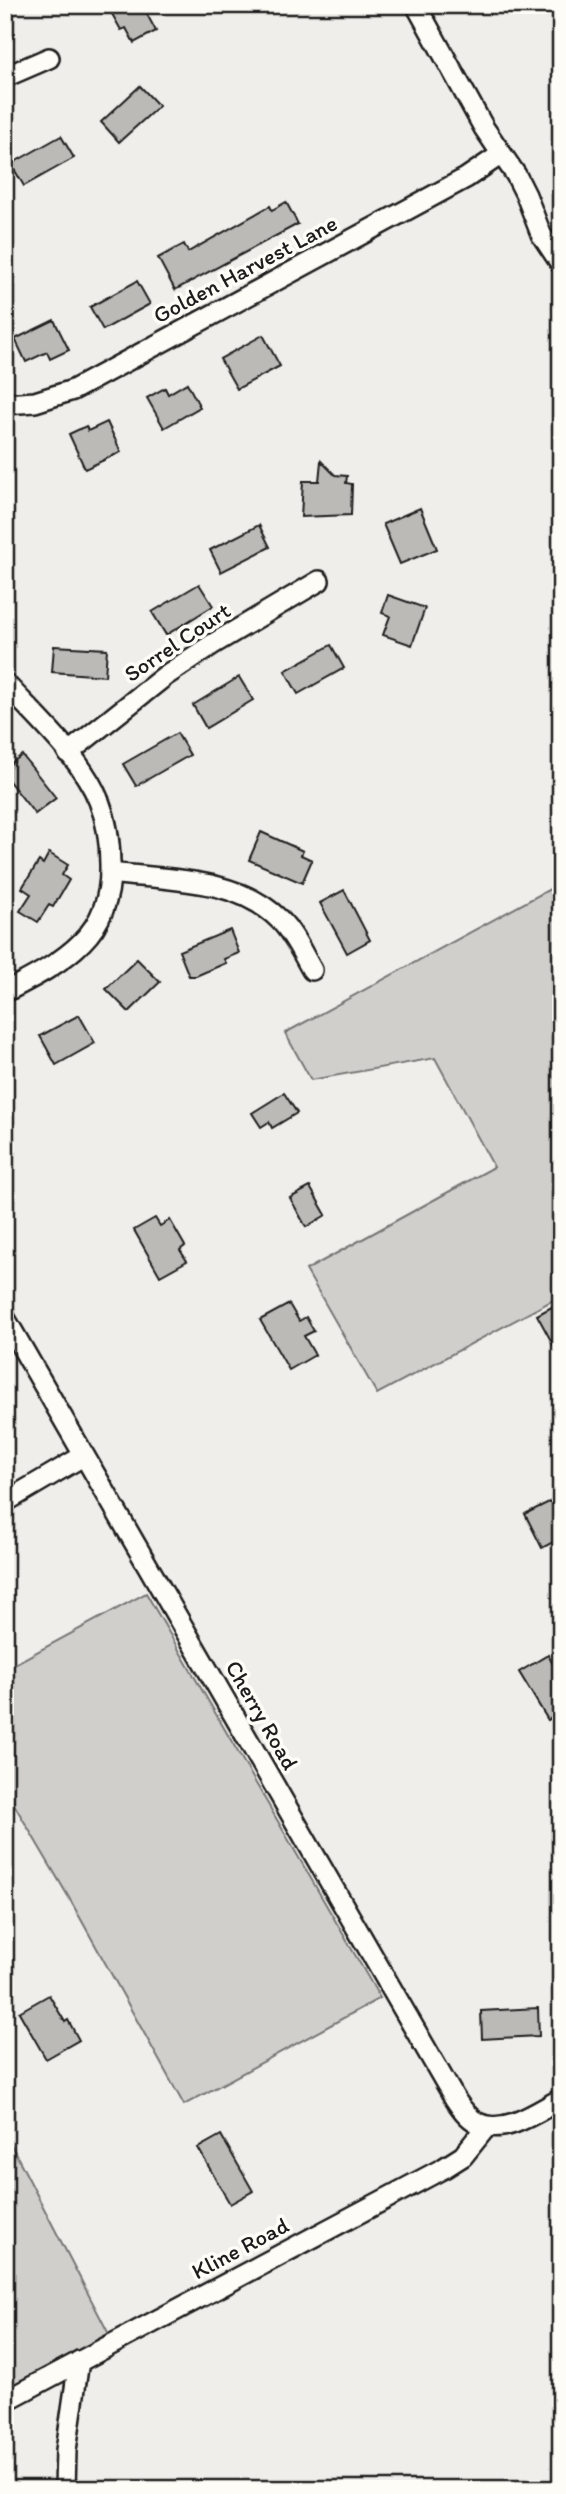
<svg xmlns="http://www.w3.org/2000/svg" width="566" height="2494" font-family="Itim,sans-serif">
	<style>
		.green { fill: #d0cfcc; stroke: #767674; stroke-width: 2 }
		.building { fill: #bbbab6; stroke: #1c1c1c; stroke-width: 2 }
		.lines { fill: none; stroke-linecap: round; stroke-linejoin: round }
		.minor-casing { stroke: #1c1c1c; stroke-width: 24 }
		.minor { stroke: #fdfcf7; stroke-width: 19 }
		.labels { text-anchor: middle; dominant-baseline: central; stroke-width: 7; stroke-linejoin: round; paint-order: stroke }
		.street-label { font-size: 23px; fill: #1c1c1c; stroke: #fdfcf7 }
	</style>
	<rect width="100%" height="100%" fill="#f0eeea"/>
	<filter id="ink" filterUnits="userSpaceOnUse"><feTurbulence type="fractalNoise" baseFrequency=".0143" numOctaves="2"/><feDisplacementMap in="SourceGraphic" scale="14" xChannelSelector="R" yChannelSelector="G"/><feConvolveMatrix kernelMatrix="1 2 1 2 8 2 1 2 1" color-interpolation-filters="sRGB"/></filter>
	<g filter="url(#ink)">
		<g class="green">
			<polygon points="561,883 561,1296 377,1394 306,1270 494,1167 435,1058 311,1080 285,1033"/>
			<polygon points="146,1593 380,1998 184,2105 68,1896 5,1789 5,1669"/>
			<polygon points="5,2133 111,2338 5,2395"/>
		</g>
		<g class="building">
			<polygon points="107,5 142,5 156,31 134,43 126,28 121,30"/>
			<polygon points="140,86 159,106 119,142 101,122"/>
			<polygon points="61,136 74,158 24,186 11,164"/>
			<polygon points="286,202 298,224 175,290 158,258 184,244 188,252 270,206 272,210"/>
			<polygon points="137,281 150,304 103,330 90,307"/>
			<polygon points="54,320 69,350 50,359 47,352 26,362 15,339"/>
			<polygon points="263,335 280,366 237,389 220,359"/>
			<polygon points="187,383 200,407 164,428 147,398 165,388 168,394"/>
			<polygon points="107,422 121,452 85,469 69,434 86,426 88,431"/>
			<polygon points="321,461 335,475 347,476 346,483 352,484 351,515 301,517 303,481 319,481"/>
			<polygon points="420,508 437,549 400,564 383,524"/>
			<polygon points="259,525 270,547 221,572 210,550"/>
			<polygon points="199,584 213,606 166,635 152,612"/>
			<polygon points="388,595 425,608 412,645 383,635 390,616 382,613"/>
			<polygon points="331,645 344,668 298,694 285,671"/>
			<polygon points="54,646 107,649 105,676 52,672"/>
			<polygon points="239,677 253,700 206,728 193,705"/>
			<polygon points="177,733 190,755 136,786 123,764"/>
			<polygon points="22,755 56,798 35,814 5,776 5,768"/>
			<polygon points="261,832 303,851 301,855 312,860 302,883 249,860"/>
			<polygon points="49,853 68,865 62,875 69,880 53,907 49,905 38,922 20,911 31,894 22,888 39,861 43,864"/>
			<polygon points="344,890 370,940 347,953 320,903"/>
			<polygon points="230,930 239,953 224,959 226,963 196,976 189,976 179,951"/>
			<polygon points="137,959 160,982 129,1012 106,989"/>
			<polygon points="79,1015 95,1043 56,1065 40,1036"/>
			<polygon points="284,1093 297,1113 272,1128 269,1122 261,1127 252,1113"/>
			<polygon points="310,1187 326,1215 306,1227 290,1198"/>
			<polygon points="155,1218 160,1226 170,1220 185,1246 180,1250 187,1261 160,1276 134,1230"/>
			<polygon points="561,1302 561,1359 537,1315"/>
			<polygon points="289,1304 299,1321 306,1317 314,1331 304,1336 315,1355 289,1370 260,1320"/>
			<polygon points="561,1496 561,1538 542,1548 525,1514"/>
			<polygon points="548,1655 559,1675 554,1678 561,1690 561,1712 548,1720 519,1672"/>
			<polygon points="49,1995 65,2022 68,2020 79,2040 46,2059 19,2012"/>
			<polygon points="538,2008 539,2036 482,2039 481,2011"/>
			<polygon points="221,2135 253,2191 230,2204 198,2148"/>
		</g>
		<g class="lines">
			<defs>
				<g id="minor">
					<polyline points="416,5 484,128 516,175 526,195 541,234 561,264"/>
					<polyline points="5,77 49,58"/>
					<polyline points="5,404 35,402 73,390 466,178 500,155"/>
					<path d="M 5,683 C 36,717 82,758 99,801 C 107,821 110,842 110,864 C 111,893 103,921 82,942 C 60,964 32,978 5,992"/>
					<polyline points="68,753 165,676 213,644 319,581"/>
					<path d="M 110,873 C 166,880 238,877 280,920 C 294,934 302,953 312,970"/>
					<path d="M 5,1318 L 455,2099 C 461,2108 468,2118 478,2123 C 505,2136 538,2111 561,2099"/>
					<polyline points="5,1502 83,1456"/>
					<polyline points="5,2401 444,2168 463,2156 487,2126"/>
					<polyline points="65,2489 66,2450 79,2361"/>
				</g>
			</defs>
			<use href="#minor" class="minor-casing"/>
			<use href="#minor" class="minor"/>
		</g>
	</g>
	<g class="labels">
		<g class="street-label">
			<text transform="translate(245 269) rotate(-28)">Golden Harvest Lane</text>
			<text transform="translate(177 642) rotate(-34)">Sorrel Court</text>
			<text transform="translate(262 1715) rotate(60)">Cherry Road</text>
			<text transform="translate(240 2248) rotate(-28)">Kline Road</text>
		</g>
	</g>
	<rect width="566" height="2494" fill="none" stroke="#fdfcf7" stroke-width="28"/>
	<rect x="14" y="14" width="538" height="2466" fill="none" stroke="#1c1c1c" stroke-width="2.5" filter="url(#ink)"/>
</svg>
